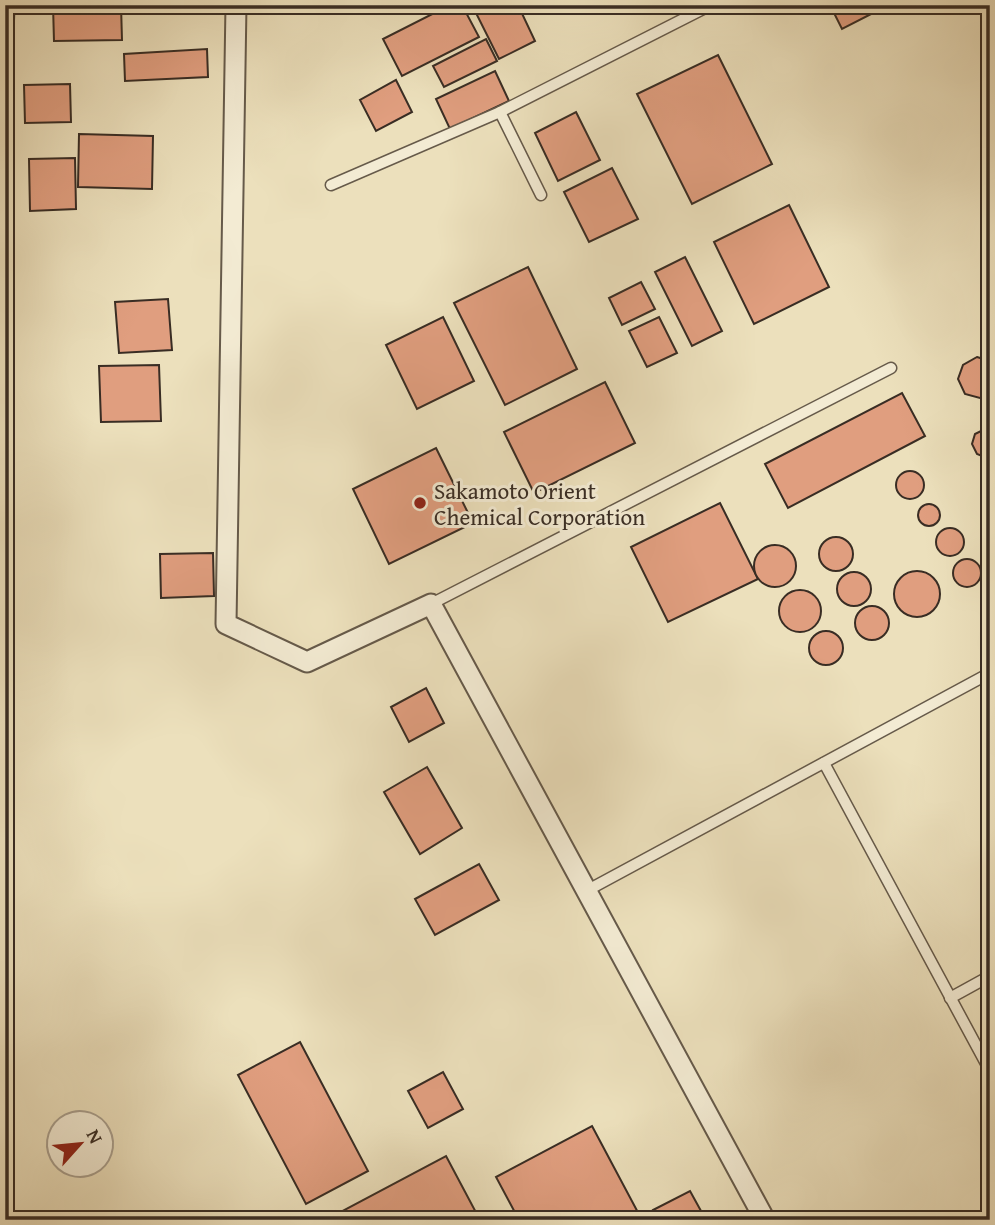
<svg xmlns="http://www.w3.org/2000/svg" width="995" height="1225" font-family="'Gentium Book Plus',serif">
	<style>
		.water { fill: #99bdaf; stroke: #738377; stroke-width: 2 }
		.building { fill: #e09e7f; stroke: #392d24; stroke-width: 2 }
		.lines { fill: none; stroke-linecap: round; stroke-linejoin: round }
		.lane-casing { stroke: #665a4a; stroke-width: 13 }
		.street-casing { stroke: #665a4a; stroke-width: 23 }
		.lane { stroke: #f3ebd3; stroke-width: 10 }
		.street { stroke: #f3ebd3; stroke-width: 19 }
		.poi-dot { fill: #8f2418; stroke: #f3ebd3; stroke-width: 2.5 }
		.labels { text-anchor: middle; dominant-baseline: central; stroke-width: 6; stroke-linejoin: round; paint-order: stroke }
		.poi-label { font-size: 23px; fill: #392d24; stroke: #f3ebd3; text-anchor: start }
	</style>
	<rect width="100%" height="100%" fill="#ece0bc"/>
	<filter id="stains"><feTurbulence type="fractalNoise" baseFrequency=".00286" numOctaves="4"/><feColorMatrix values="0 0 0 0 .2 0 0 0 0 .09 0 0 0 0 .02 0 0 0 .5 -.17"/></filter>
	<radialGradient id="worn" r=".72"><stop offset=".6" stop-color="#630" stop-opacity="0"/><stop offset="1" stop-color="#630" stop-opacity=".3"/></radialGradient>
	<polygon class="water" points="5,5 15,5 5,160"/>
	<g class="building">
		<polygon points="53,5 121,5 122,40 54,41"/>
		<polygon points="450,5 462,5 479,37 402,76 383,39"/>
		<polygon points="472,5 518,5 535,41 499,59"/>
		<polygon points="830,5 874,5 877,11 842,29"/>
		<polygon points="486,39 497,61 444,87 433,66"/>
		<polygon points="207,49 208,77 125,81 124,54"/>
		<polygon points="718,55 772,164 692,204 637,94"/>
		<polygon points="495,71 509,101 450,129 436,99"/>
		<polygon points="396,80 412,112 376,131 360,100"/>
		<polygon points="70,84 71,122 25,123 24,85"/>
		<polygon points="576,112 600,160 558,181 535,133"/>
		<polygon points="79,134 153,136 152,189 78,187"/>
		<polygon points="75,158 76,209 30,211 29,159"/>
		<polygon points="612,168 638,219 589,242 564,192"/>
		<polygon points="789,205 829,287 754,324 714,242"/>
		<polygon points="685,257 722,331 692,346 655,272"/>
		<polygon points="528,267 577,369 505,405 454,303"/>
		<polygon points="641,282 655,309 622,325 609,298"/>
		<polygon points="168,299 172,350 119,353 115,302"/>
		<polygon points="443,317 474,381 417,409 386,345"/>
		<polygon points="659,317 677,353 647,367 629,331"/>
		<polygon points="977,357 990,361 990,395 980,398 965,394 958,379 963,365"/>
		<polygon points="159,365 161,421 101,422 99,366"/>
		<polygon points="605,382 635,443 534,493 504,432"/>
		<polygon points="902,393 925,436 788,508 765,464"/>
		<polygon points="985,429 990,429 990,457 987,458 977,454 972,444 975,434"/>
		<polygon points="436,448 473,523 389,564 353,489"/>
		<circle cx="910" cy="485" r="14"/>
		<polygon points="720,503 758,579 668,622 631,547"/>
		<circle cx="929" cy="515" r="11"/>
		<circle cx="950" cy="542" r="14"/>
		<circle cx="836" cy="554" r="17"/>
		<circle cx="775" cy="566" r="21"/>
		<polygon points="213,553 214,596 161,598 160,554"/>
		<circle cx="967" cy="573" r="14"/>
		<circle cx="917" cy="594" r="23"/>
		<circle cx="854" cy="589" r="17"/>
		<circle cx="800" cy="611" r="21"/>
		<circle cx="872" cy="623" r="17"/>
		<circle cx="826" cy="648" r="17"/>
		<polygon points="426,688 444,723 409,742 391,707"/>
		<polygon points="427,767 462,828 420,854 384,792"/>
		<polygon points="990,838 990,856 982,842"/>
		<polygon points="479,864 499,900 435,935 415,899"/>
		<polygon points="300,1042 368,1171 306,1204 238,1075"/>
		<polygon points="443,1072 463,1109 428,1128 408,1091"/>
		<polygon points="592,1126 642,1220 519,1220 496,1177"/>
		<polygon points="446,1156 480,1220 333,1220 331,1217"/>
		<polygon points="690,1191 706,1220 658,1220 653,1210"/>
	</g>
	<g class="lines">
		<defs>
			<g id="lane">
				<polyline points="331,185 500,112"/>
				<polyline points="541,195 500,112 711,5"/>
				<polyline points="431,604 891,368"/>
				<polyline points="824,763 990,1071"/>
				<polyline points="588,890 990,673"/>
				<polyline points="950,998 990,976"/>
			</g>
			<polyline id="street" points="236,5 226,624 307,662 431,604 765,1220"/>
		</defs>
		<use href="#lane" class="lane-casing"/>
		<use href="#street" class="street-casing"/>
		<use href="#lane" class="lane"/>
		<use href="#street" class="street"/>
	</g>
	<circle class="poi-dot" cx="420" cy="503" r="7"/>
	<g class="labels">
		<g class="poi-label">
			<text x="434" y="490">Sakamoto Orient<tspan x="434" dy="26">Chemical Corporation</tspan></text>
		</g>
	</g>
	<rect width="995" height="1225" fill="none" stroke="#ece0bc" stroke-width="28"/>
	<rect x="7" y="7" width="981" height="1211" fill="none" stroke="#392d24" stroke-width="3.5"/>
	<rect x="14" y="14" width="967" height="1197" fill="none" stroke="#392d24" stroke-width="2"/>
	<g transform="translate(80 1144) rotate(63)"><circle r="33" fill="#f3ebd3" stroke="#a99f8d" stroke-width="2"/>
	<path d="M0-5L12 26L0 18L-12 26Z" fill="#8f2418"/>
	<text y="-10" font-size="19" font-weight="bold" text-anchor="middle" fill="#392d24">N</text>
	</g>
	<rect width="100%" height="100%" filter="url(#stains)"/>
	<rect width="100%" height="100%" fill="url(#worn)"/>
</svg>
